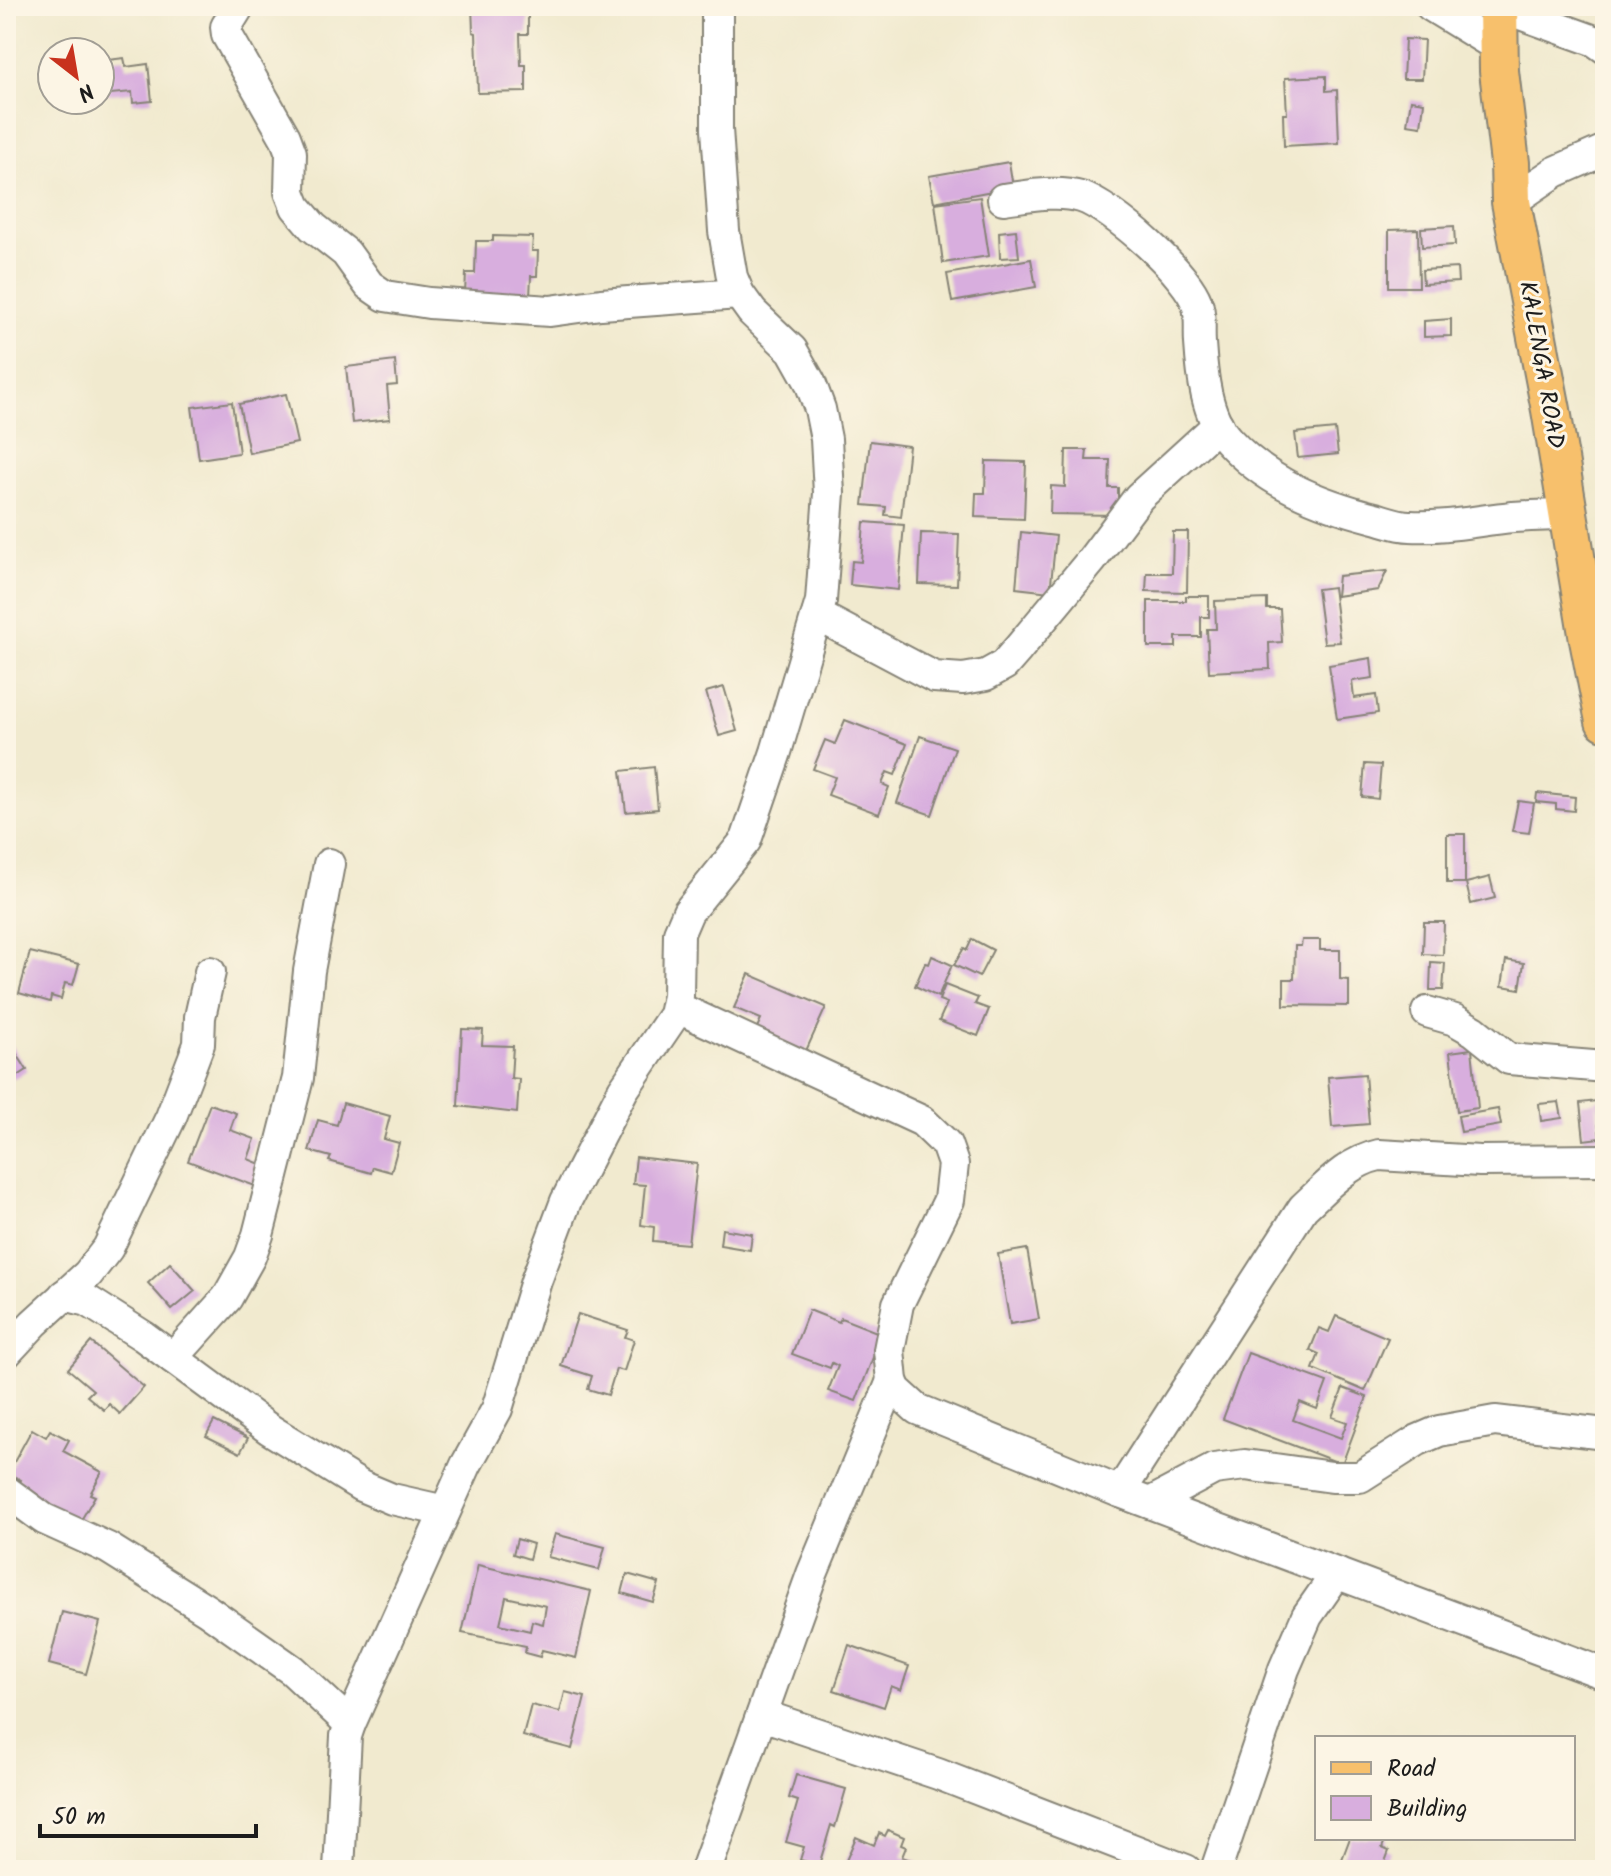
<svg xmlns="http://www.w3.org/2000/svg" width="1611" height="1876" font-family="Kalam,sans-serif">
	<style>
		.building { fill: #d8aede; fill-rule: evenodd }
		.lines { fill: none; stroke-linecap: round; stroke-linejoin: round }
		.minor-casing { stroke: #868376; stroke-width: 34 }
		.major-casing { stroke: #868376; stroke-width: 42 }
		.minor { stroke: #fff; stroke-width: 30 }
		.major { stroke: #f7c06c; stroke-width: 38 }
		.labels { text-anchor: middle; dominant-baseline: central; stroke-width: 6; stroke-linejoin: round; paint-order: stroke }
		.street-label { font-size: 24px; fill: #1c1c1c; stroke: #fcf5e5 }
	</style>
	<rect width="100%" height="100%" fill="#fcf5e5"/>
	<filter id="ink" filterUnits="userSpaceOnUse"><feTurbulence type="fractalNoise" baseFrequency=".0125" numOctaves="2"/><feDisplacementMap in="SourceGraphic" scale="16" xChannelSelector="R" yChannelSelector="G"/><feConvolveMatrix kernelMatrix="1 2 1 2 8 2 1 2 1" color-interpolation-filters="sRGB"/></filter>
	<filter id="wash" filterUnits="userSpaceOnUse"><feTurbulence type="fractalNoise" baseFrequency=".006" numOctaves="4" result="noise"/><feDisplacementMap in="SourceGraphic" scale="32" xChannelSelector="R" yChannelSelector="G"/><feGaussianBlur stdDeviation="1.8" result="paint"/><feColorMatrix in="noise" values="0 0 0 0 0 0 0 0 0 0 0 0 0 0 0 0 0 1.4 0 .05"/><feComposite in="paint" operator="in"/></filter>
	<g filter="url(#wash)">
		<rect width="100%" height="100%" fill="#f1eacf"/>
		<g id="blocks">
			<g class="building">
				<polygon points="472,6 528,6 528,34 520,34 521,65 526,65 526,92 478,93 476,33 473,32"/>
				<polygon points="1405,39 1424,40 1422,79 1403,79"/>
				<polygon points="124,58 126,67 148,64 152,101 133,103 132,92 100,95 100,61"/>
				<polygon points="1326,76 1326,91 1337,90 1339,143 1284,146 1283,114 1287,114 1285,78"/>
				<polygon points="1411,100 1424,102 1421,126 1407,124"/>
				<polygon points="1009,162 1013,187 934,202 929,176"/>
				<polygon points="980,197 989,256 943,263 935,203"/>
				<polygon points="1454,226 1455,245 1422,247 1421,228"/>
				<polygon points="1418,229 1419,287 1389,287 1389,230"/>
				<polygon points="1016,230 1019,257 1000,258 999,232"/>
				<polygon points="493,236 533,237 532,251 538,251 537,276 531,276 530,297 465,294 466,273 475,273 476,241 493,241"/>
				<polygon points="1031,259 1036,287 952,302 947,274"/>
				<polygon points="1457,268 1458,282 1423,284 1422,270"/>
				<polygon points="1451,319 1451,336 1424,337 1424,321"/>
				<polygon points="395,361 397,385 387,386 390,419 352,423 346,367"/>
				<polygon points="286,394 297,443 249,453 239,404"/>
				<polygon points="232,402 239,453 199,459 192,407"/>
				<polygon points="1335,429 1338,454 1298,458 1295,433"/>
				<polygon points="870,441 909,446 901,517 885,515 886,507 863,505"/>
				<polygon points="1066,450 1087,450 1086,460 1110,460 1109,488 1118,488 1118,515 1050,514 1051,486 1065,487"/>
				<polygon points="986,461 1026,462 1024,519 975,517 976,493 985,493"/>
				<polygon points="864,522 904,525 898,590 850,585 852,561 861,562"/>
				<polygon points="1021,532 1056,536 1050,592 1016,588"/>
				<polygon points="1173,532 1188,532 1187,592 1146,591 1147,573 1172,573"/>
				<polygon points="921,533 959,534 957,585 919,584"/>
				<polygon points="1387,571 1378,590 1336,596 1338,576"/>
				<polygon points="1333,587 1340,642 1324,643 1317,589"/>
				<polygon points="1186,596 1209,596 1209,617 1201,617 1201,637 1176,637 1176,647 1148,647 1148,601 1186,601"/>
				<polygon points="1267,599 1267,609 1280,609 1282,642 1269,643 1270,669 1209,672 1207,629 1216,629 1215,601"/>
				<polygon points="1371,658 1373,678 1352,681 1354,698 1376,695 1378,713 1337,719 1329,665"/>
				<polygon points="724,687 737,731 719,736 706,692"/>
				<polygon points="845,720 907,744 895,775 887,772 882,784 889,787 879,814 828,795 835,777 813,769 825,740 835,744"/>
				<polygon points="920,736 955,748 932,815 897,803"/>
				<polygon points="1365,764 1381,765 1378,799 1362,797"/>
				<polygon points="654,767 658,809 626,812 621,771"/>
				<polygon points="1537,793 1575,797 1574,811 1556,809 1556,804 1536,802"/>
				<polygon points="1518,801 1534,803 1529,833 1512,831"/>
				<rect x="1447" y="834" width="18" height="49"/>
				<polygon points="1490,877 1495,898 1471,904 1466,883"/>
				<polygon points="1424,922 1444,922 1443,955 1423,954"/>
				<polygon points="972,939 993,950 979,977 954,965 964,948 967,950"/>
				<polygon points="1302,940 1320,940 1320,950 1340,950 1340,979 1349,980 1349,1006 1284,1005 1284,979 1294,979 1295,946 1301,946"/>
				<polygon points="30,952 79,964 73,985 65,983 61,999 51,996 50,1002 19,993"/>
				<polygon points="932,956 952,965 938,997 915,986 925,963 929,964"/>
				<polygon points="1506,960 1524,963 1520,989 1502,986"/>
				<polygon points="1431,962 1445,963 1443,990 1430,990"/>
				<polygon points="749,974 826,1007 805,1053 755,1032 761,1019 734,1008"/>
				<polygon points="945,985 978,998 975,1004 989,1009 978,1036 939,1021 947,1003 939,1000"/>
				<polygon points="462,1029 483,1030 482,1045 513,1046 511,1078 519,1079 517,1113 458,1106"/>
				<polygon points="6,1037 27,1070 13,1079 6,1068"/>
				<polygon points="1472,1049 1478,1108 1457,1111 1450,1052"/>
				<polygon points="1365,1074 1369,1124 1332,1127 1328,1077"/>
				<polygon points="1605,1097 1605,1124 1604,1125 1596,1100"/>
				<polygon points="1596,1101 1600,1138 1584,1140 1580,1103"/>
				<polygon points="1559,1102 1562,1118 1541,1121 1539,1104"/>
				<polygon points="343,1103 390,1116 384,1139 399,1143 391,1172 373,1167 371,1173 329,1161 331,1157 309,1151 318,1120 337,1125"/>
				<polygon points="210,1104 236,1113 230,1130 255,1139 248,1159 263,1165 255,1186 188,1161"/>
				<polygon points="1498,1109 1501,1125 1461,1132 1458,1116"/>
				<polygon points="636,1157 697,1164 688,1244 653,1241 654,1227 641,1225 645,1185 633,1184"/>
				<polygon points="722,1229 752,1234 750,1250 720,1245"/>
				<polygon points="1027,1249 1039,1319 1010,1324 998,1254"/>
				<polygon points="170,1263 195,1291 172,1310 148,1283"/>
				<polygon points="809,1310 839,1322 841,1318 882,1334 856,1401 828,1391 838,1366 832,1363 830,1368 792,1354"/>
				<polygon points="578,1314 628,1330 625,1337 634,1340 624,1371 616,1369 608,1395 588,1389 592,1376 561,1366"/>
				<polygon points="1336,1316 1388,1338 1365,1391 1313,1369 1319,1354 1310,1350 1319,1328 1329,1332"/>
				<polygon points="91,1342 144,1387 120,1414 109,1404 104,1410 87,1396 93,1390 68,1369"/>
				<polygon points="1248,1353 1327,1382 1317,1409 1300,1402 1293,1420 1341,1438 1347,1422 1332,1417 1343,1388 1367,1397 1342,1464 1223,1419"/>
				<polygon points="214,1421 248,1438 240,1453 206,1436"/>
				<polygon points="32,1429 46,1437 50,1430 69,1440 63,1451 102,1472 90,1494 95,1496 80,1522 17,1488 21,1480 8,1473"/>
				<polygon points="555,1534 605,1547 599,1570 548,1557"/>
				<polygon points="517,1539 533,1544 529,1559 513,1554"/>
				<path d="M 478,1565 L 591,1591 L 576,1658 L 542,1650 L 540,1657 L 525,1653 L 526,1646 L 462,1633 ZM 506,1597 L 546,1606 L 543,1624 L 532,1621 L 530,1631 L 500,1624 Z"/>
				<polygon points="627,1574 659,1583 653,1602 622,1593"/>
				<polygon points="62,1612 100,1622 86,1674 49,1664"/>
				<polygon points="849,1645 909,1666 901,1690 891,1686 884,1707 834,1690"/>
				<polygon points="565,1692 585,1697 572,1749 523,1736 531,1705 560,1712"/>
				<polygon points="796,1775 846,1789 835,1827 831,1825 819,1865 800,1860 804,1847 786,1842 798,1801 789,1798"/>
				<polygon points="888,1830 904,1837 901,1845 906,1847 902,1857 917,1862 914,1870 842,1870 856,1837 874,1845 879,1833 885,1836"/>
				<polygon points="1350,1838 1386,1838 1382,1848 1389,1851 1385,1862 1396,1866 1395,1870 1338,1870"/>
			</g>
		</g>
	</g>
	<g filter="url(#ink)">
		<use href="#blocks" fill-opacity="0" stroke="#868376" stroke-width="2"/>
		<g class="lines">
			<defs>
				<g id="minor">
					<polyline points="239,6 226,27 227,35 285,137 291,153 290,192 296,207 313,227 346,253 369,285 385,296 429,303 550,311 601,304 739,294"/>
					<polyline points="1431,6 1498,47"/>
					<polyline points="1498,6 1595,41 1605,48"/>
					<path d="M 1003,199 C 1028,196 1056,190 1081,197 C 1111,206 1191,276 1198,307 C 1201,318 1199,331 1200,343 C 1202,374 1206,416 1228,440 C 1267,483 1320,504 1375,518 C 1386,521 1399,526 1410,526 C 1445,528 1479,520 1513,517 C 1531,516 1549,515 1567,515"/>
					<polyline points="1511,202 1555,172 1605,150"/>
					<polyline points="817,615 934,677 963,679 986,675 1004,665 1018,649 1091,561 1139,497 1218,425"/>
					<polyline points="676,1007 922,1121 946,1144 953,1164 949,1200 898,1304 889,1350 892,1381 896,1390 917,1409 1120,1492 1605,1674"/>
					<polyline points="1427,1012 1455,1020 1474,1031 1509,1059 1605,1067"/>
					<polyline points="64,1295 88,1301 143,1336 269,1429 361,1486 392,1499 445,1511"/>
					<polyline points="6,1353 34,1323 88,1274 108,1248 171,1117 191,1065 199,1044 200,1017 210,972"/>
					<polyline points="173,1358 227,1298 250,1257 258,1235 298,1078 309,971 329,864"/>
					<polyline points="6,1491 44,1519 108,1548 207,1610 292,1670 350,1724"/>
					<path d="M 1120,1492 L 1303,1208 C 1326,1187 1347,1162 1379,1155 L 1480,1161 L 1605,1160"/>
					<polyline points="1150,1503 1214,1469 1245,1465 1332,1477 1360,1477 1418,1440 1439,1431 1495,1421 1605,1434"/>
					<polyline points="762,1715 938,1774 1186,1870"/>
					<polyline points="339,1870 346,1736 350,1724 466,1465 497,1409 536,1281 566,1201 623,1090 674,1015 678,996 679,933 688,912 746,840 776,752 821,601 829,493 826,439 820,409 810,382 792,350 752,312 739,294 732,277 724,231 717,129 717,6"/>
					<polyline points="706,1870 812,1574 892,1381"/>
					<polyline points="1216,1870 1284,1669 1307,1616 1337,1573"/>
				</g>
				<polyline id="major" points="1498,6 1499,71 1510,163 1511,202 1551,410 1589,640 1605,721"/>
			</defs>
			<use href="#minor" class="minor-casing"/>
			<use href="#major" class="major-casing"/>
			<use href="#minor" class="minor"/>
			<use href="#major" class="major"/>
		</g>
	</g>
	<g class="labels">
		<g class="street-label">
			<text transform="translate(1541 365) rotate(80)">KALENGA ROAD</text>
		</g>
	</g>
	<rect width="1611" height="1876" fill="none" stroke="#fcf5e5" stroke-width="32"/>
	<rect x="1315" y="1736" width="260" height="104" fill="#fcf5e5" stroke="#a29e95" stroke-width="2"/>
	<rect x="1331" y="1762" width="40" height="12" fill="#f7c06c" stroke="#a29e95" stroke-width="2"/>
	<text x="1387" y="1776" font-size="24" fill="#1c1c1c">Road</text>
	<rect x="1331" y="1796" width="40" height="24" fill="#d8aede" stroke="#a29e95" stroke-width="2"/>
	<text x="1387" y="1816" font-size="24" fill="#1c1c1c">Building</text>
	<g transform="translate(76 76) rotate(149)"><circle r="38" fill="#fcf5e5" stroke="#a29e95" stroke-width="2"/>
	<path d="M0-6L14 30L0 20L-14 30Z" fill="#c8321e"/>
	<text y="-12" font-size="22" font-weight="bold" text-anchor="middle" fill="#1c1c1c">N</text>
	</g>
	<path d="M40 1824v12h216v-12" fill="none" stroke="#1c1c1c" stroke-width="4"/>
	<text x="52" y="1824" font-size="24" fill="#1c1c1c" stroke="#fcf5e5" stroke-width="6" paint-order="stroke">50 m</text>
</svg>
